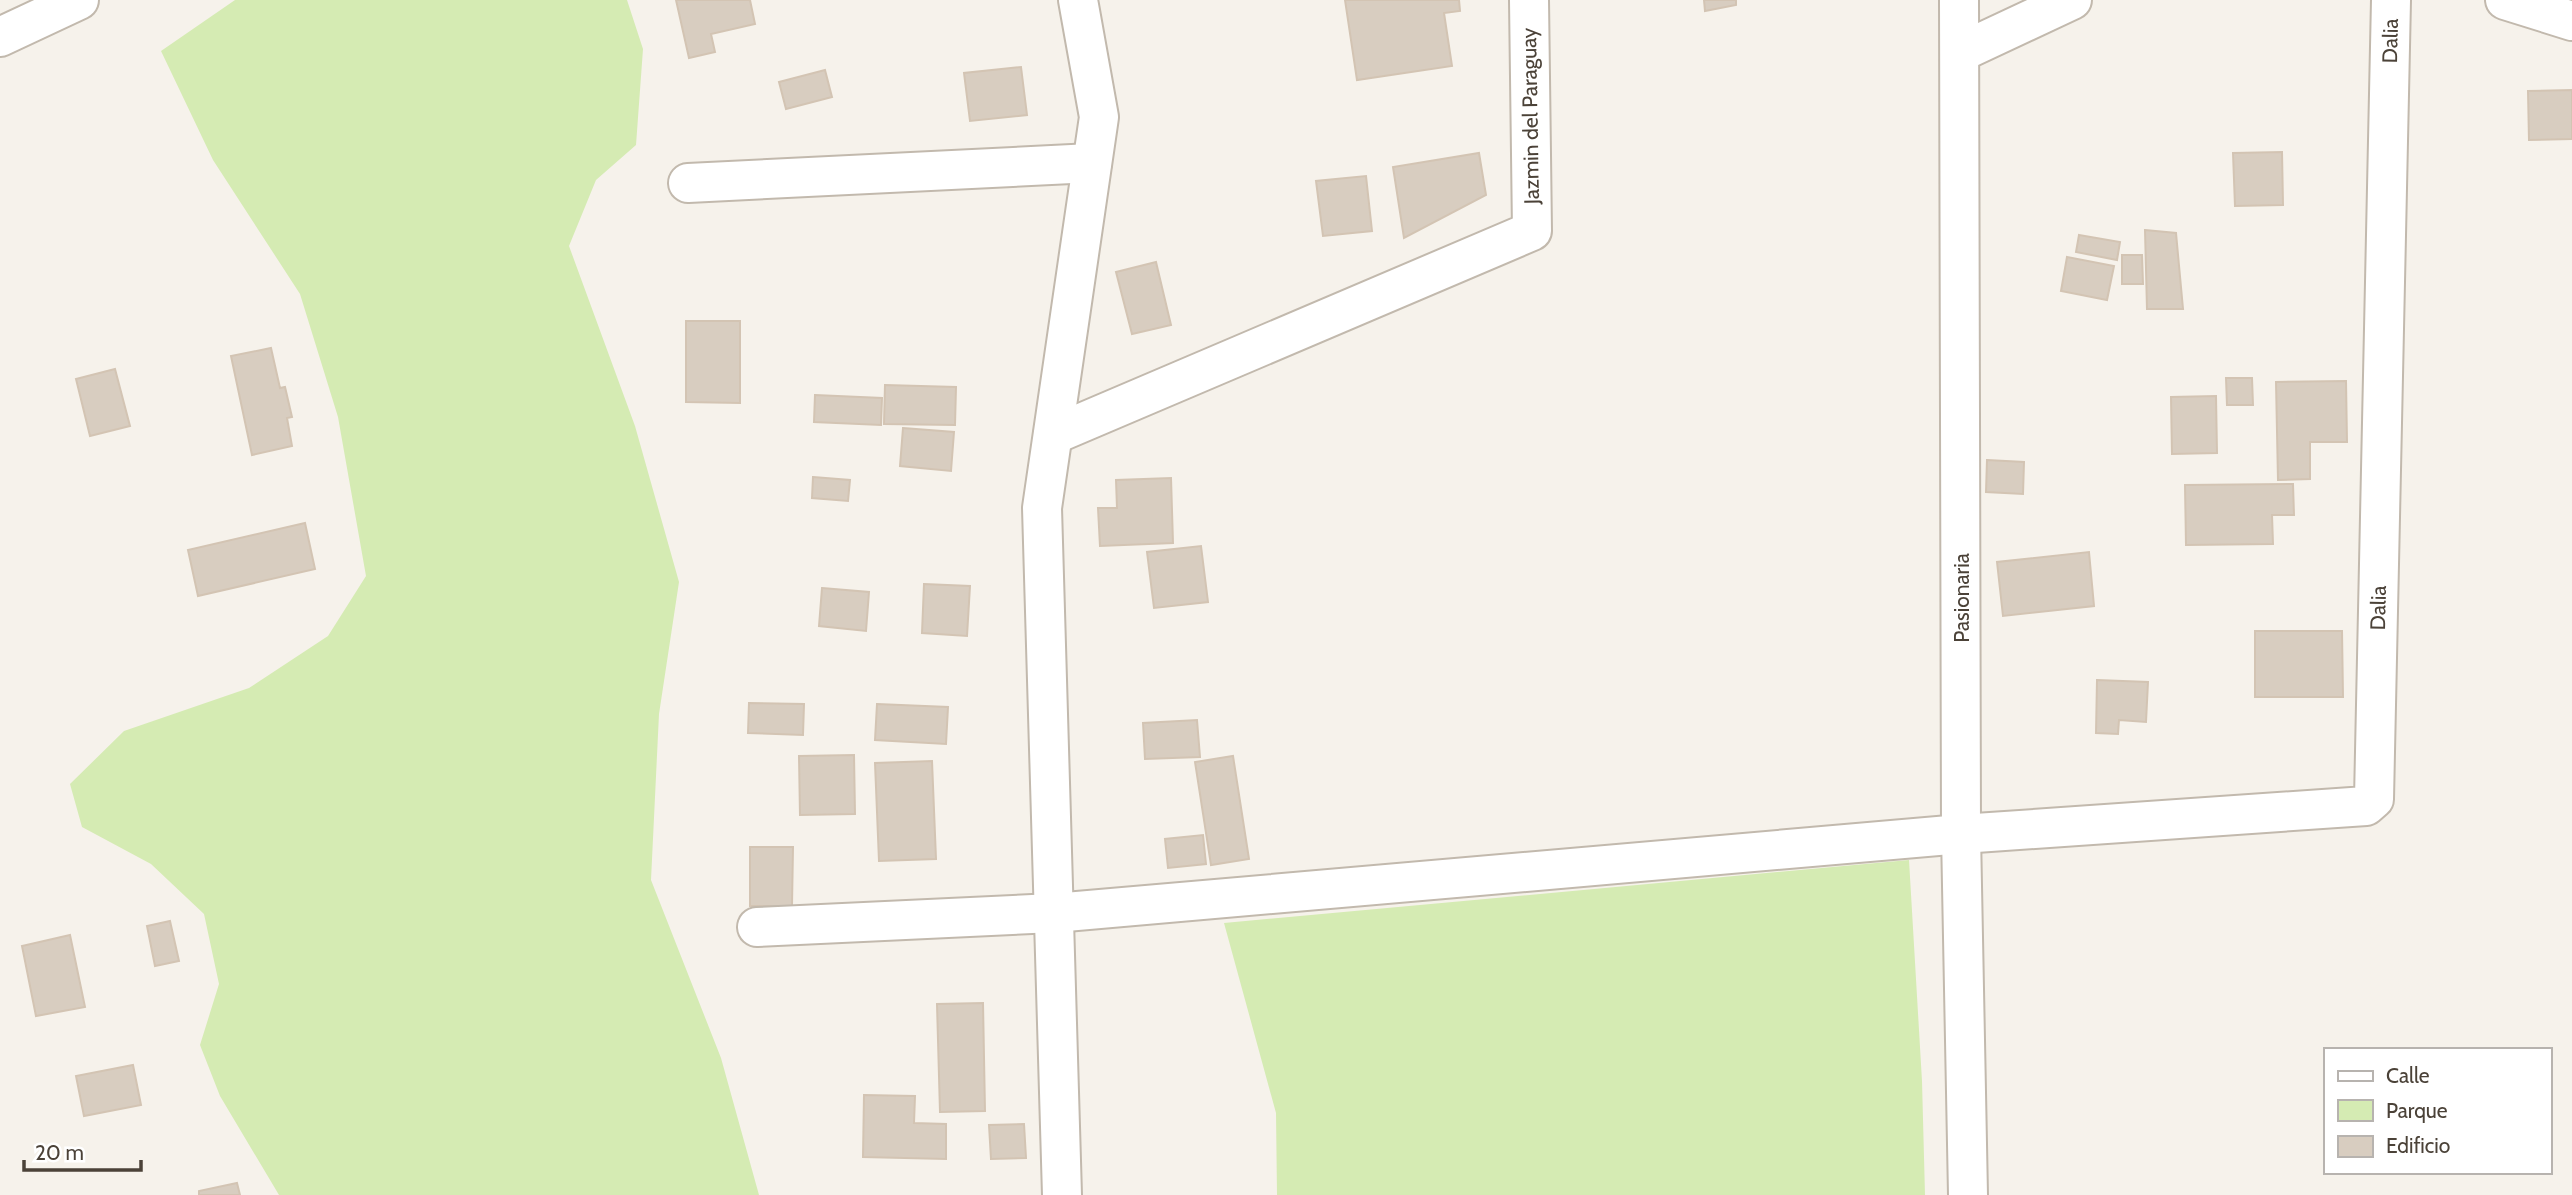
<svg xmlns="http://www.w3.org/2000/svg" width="2572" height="1195" font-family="Cabin,sans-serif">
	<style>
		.green { fill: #d5ebb3 }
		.building { fill: #d8cdc0; stroke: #d3c4b3; stroke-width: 2 }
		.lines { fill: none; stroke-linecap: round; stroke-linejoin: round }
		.minor-casing { stroke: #c2b9ad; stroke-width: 42 }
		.minor { stroke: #fff; stroke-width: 38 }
		.labels { text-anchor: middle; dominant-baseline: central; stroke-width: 5; stroke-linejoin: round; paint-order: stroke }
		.street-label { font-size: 21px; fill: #4b4238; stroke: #fff }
	</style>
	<rect width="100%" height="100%" fill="#f6f2eb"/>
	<g class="green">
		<polygon points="235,0 627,0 643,49 636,145 596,180 569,246 635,426 679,582 659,714 651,880 721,1058 759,1195 279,1195 220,1096 200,1045 219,984 204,914 151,864 82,827 70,784 124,731 249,688 328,636 366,576 338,417 300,294 213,160 161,51"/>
		<polygon points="1909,860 1922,1081 1925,1195 1277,1195 1276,1113 1224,923"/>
	</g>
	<g class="building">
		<polygon points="676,0 750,0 755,24 711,34 715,52 689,58"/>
		<polygon points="1345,0 1459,0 1460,11 1444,13 1452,66 1357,80"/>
		<polygon points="1704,0 1736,0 1736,5 1705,11"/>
		<polygon points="1021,67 1027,115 970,121 964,73"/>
		<polygon points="825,70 832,97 786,109 779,82"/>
		<polygon points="2572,90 2572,139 2529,140 2528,91"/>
		<polygon points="2282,152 2283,205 2235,206 2233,153"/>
		<polygon points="1479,153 1486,195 1404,238 1393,167"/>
		<polygon points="1366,176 1372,231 1323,236 1316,181"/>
		<polygon points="2145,230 2176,233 2183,309 2147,309"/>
		<polygon points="2079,235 2120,242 2117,260 2076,252"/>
		<polygon points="2122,255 2142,255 2143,284 2122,284"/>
		<polygon points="2067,257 2114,266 2107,300 2061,291"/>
		<polygon points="1156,262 1171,325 1132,334 1116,272"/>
		<polygon points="686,321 740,321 740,403 686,402"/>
		<polygon points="271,348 280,388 285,387 292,417 287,418 292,446 252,455 231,356"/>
		<polygon points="115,369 130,426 90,436 76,379"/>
		<polygon points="2226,378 2252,378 2253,405 2227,405"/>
		<polygon points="2346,381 2347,442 2310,442 2310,479 2278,480 2276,382"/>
		<polygon points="885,385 956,387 955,425 884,424"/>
		<polygon points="815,395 882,398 881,425 814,422"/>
		<polygon points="2216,396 2217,453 2172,454 2171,397"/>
		<polygon points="903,428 954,432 951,471 900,466"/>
		<polygon points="1987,460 2024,462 2023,494 1986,492"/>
		<polygon points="813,477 850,480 848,501 812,498"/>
		<polygon points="1171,478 1173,543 1100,546 1098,508 1117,508 1116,480"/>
		<polygon points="2293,484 2294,515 2272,515 2273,544 2186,545 2185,485"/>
		<polygon points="305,523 315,569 198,596 188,550"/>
		<polygon points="1201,546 1208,602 1154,608 1147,552"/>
		<polygon points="2089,552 2094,606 2003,616 1997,562"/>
		<polygon points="924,584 970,586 967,636 922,633"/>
		<polygon points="822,588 869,592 866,631 819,626"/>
		<polygon points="2255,631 2342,631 2343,697 2255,697"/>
		<polygon points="2097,680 2148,682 2146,722 2119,720 2118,734 2096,733"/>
		<polygon points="749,703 804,704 803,735 748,733"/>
		<polygon points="877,704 948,707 946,744 875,740"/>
		<polygon points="1197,720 1200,757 1145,759 1143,723"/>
		<polygon points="854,755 855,814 800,815 799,756"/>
		<polygon points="1233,756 1249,859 1211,865 1195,762"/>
		<polygon points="932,761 936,859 879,861 875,763"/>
		<polygon points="1203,835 1206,864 1168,868 1165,839"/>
		<polygon points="750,847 793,847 792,906 750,906"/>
		<polygon points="170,921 179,961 155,966 147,926"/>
		<polygon points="70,935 85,1007 36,1016 22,946"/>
		<polygon points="983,1003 985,1111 940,1112 937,1004"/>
		<polygon points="133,1065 141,1105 84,1116 76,1076"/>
		<polygon points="864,1095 915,1096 914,1123 946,1124 946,1159 863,1157"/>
		<polygon points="1024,1124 1026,1158 991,1159 989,1125"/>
		<polygon points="237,1183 240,1195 199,1195 199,1191"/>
	</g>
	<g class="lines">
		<defs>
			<g id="minor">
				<polyline points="1959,0 1961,834 1968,1195"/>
				<polyline points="2505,0 2572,21"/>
				<polyline points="0,37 79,0"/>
				<polyline points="1961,52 2072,0"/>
				<polyline points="688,183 1092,163"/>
				<polyline points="1053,435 1532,231 1529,0"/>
				<polyline points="757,927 1054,913 1961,834 2366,806 2374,799 2391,0"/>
				<polyline points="1062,1195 1042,508 1099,117 1078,0"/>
			</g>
		</defs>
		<use href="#minor" class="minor-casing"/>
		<use href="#minor" class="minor"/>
	</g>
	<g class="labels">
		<g class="street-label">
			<text transform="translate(2390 41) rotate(-89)">Dalia</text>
			<text transform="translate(1530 116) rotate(-91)">Jazmin del Paraguay</text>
			<text transform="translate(1961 598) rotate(-90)">Pasionaria</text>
			<text transform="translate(2378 608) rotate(-89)">Dalia</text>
		</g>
	</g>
	<rect x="2324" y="1048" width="228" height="126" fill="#ffffff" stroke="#b7b3af" stroke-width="2"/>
	<rect x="2338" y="1071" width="35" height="10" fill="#ffffff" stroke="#b7b3af" stroke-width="2"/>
	<text x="2386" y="1083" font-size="21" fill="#4b4238">Calle</text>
	<rect x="2338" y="1100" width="35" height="21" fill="#d5ebb3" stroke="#b7b3af" stroke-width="2"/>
	<text x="2386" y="1118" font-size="21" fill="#4b4238">Parque</text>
	<rect x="2338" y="1136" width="35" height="21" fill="#d8cdc0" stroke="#b7b3af" stroke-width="2"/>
	<text x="2386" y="1153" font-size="21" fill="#4b4238">Edificio</text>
	<path d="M24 1160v10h117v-10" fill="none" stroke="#4b4238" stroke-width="3.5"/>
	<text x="35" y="1160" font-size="21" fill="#4b4238" stroke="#ffffff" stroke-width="5" paint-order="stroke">20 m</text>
</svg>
